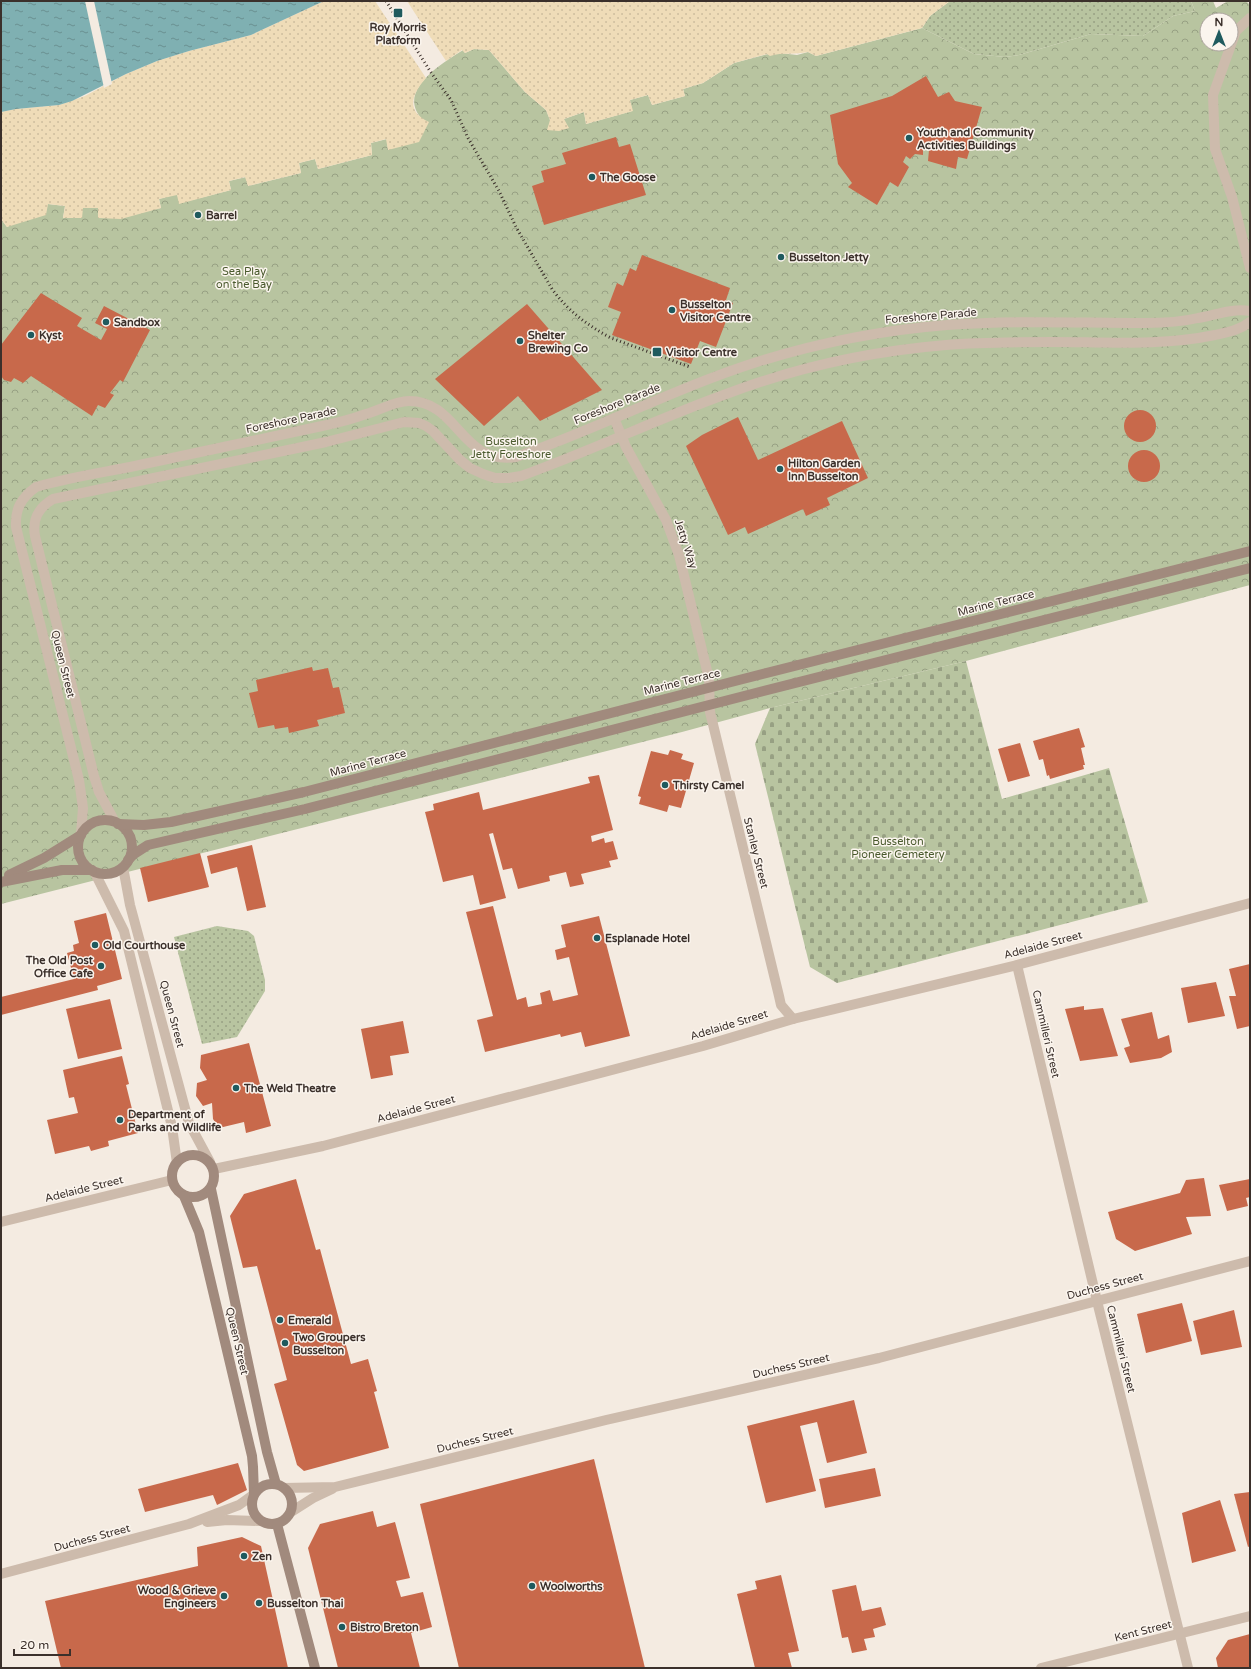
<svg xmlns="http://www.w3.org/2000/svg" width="1251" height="1669" font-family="'Varela Round',sans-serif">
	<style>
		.grass { fill: url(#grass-dots) }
		.forest { fill: url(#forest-crowns); fill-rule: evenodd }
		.sand { fill: url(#sand-dots) }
		.cemetery { fill: url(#cemetery-stones) }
		.water { fill: url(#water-ripples) }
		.pier { fill: #f4ebe1 }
		.building { fill: #c8694b }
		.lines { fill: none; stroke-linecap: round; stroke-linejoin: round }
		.street { stroke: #cdbbac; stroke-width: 10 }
		.secondary { stroke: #a18a7d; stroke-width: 10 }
		.rail { stroke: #3b302b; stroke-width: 3; stroke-dasharray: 1 3; stroke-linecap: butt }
		.poi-dot { fill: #1f5a5e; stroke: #fbf5ee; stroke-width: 1.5 }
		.labels { text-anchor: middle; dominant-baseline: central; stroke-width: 3; stroke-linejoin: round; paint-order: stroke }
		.poi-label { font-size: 11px; font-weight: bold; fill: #3b302b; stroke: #fbf5ee; text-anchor: start }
		.park-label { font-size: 11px; fill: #4a5a2e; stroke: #fbf5ee }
		.street-label { font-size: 11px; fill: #3b302b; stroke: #fbf5ee }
	</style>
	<defs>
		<pattern id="grass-dots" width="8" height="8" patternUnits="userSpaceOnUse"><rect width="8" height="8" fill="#b8c4a0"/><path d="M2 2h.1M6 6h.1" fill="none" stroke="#97a083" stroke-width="1.8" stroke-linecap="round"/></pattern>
		<pattern id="forest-crowns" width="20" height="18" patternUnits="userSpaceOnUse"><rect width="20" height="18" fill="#b8c4a0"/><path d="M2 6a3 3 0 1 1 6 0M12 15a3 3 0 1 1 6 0" fill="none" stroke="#97a083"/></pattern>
		<pattern id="sand-dots" width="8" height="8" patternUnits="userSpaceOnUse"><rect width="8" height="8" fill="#efdcb8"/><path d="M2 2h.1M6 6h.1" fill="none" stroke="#cebd9e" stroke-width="1.8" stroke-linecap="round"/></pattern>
		<pattern id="cemetery-stones" width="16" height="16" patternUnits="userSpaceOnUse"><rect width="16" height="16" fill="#b8c4a0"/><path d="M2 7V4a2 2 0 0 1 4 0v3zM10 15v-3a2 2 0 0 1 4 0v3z" fill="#97a083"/></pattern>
		<pattern id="water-ripples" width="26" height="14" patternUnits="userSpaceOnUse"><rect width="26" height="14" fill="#7fb0b2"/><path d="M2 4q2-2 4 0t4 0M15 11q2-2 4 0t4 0" fill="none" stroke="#699091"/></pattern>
	</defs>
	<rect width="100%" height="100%" fill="#f4ebe1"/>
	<g class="grass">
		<polygon points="950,1 1191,1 1195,11 1173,16 1143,36 1091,34 1019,55 1005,57 974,54 922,28 930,16"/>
		<polygon points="217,926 248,931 254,936 265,980 265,991 237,1037 202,1044 174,937"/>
	</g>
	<path class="forest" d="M 1191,1 L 1213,1 L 1216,8 L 1228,1 L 1246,1 L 1250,5 L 1250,585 L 966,661 L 770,708 L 682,732 L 1,904 L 1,219 L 7,227 L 48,204 L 65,206 L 63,218 L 82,218 L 82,208 L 98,208 L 98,218 L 161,208 L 159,199 L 177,194 L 180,203 L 231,190 L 229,181 L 246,177 L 248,186 L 301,173 L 299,163 L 315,159 L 318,169 L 372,155 L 371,143 L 387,139 L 388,150 L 422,119 C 396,91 441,64 463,50 L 465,53 L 474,49 L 489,50 L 525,92 L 546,110 L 550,120 L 564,119 L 584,112 L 586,124 L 632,111 L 630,100 L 648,95 L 652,105 L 685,96 L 683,89 L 703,83 L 734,63 L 768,54 L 780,53 L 797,55 L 808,52 L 816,56 L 922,28 L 974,54 L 1005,57 L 1019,55 L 1091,34 L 1143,36 L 1173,16 L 1195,11 ZM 1207,20 L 1231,20 L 1231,44 L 1207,44 Z"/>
	<g class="sand">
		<path d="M 324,1 L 375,1 L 426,78 C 412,94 405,111 429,122 L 419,142 L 388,150 L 386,139 L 371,143 L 372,155 L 318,169 L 315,159 L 299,163 L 301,173 L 248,186 L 245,177 L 229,181 L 231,190 L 179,204 L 177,195 L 159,199 L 161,208 L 121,219 L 98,218 L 98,208 L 83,208 L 82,218 L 63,218 L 65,206 L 48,204 L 46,215 L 7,227 L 1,219 L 1,112 L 16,109 L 59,105 L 85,96 L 126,74 L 157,61 L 189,51 L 251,35 Z"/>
		<path d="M 407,1 L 950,1 L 930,16 L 922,28 L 816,56 L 808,52 C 795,55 783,52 770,56 L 767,54 L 734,63 L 703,83 L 683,89 L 685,96 L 652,105 L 648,95 L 630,100 L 633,111 L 586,124 L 584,112 L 564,119 L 569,128 L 559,131 L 547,130 L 550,120 L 546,110 L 525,92 L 489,50 L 474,49 L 465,53 L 462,50 L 446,61 Z"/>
	</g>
	<polygon class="cemetery" points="966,661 1002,799 1109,768 1148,902 837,983 810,967 755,744 770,708"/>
	<polygon class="water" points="1,1 324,1 251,35 189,51 157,61 126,74 72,101 59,105 16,109 1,112"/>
	<polygon class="pier" points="85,1 94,1 112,84 104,88"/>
	<g class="building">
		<polygon points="926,76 938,97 949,92 955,101 982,107 967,159 958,157 956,169 928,161 929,150 923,148 923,155 915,154 910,159 906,156 903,162 909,167 898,187 890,182 877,205 848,187 852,183 838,164 830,115 892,96"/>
		<polygon points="616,137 619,147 630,144 646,195 544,225 532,186 544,182 541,171 566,164 562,153"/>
		<polygon points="642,255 730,288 726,300 733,303 716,347 700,341 691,364 612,335 621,312 608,307 617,283 623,286 630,268 636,271"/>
		<polygon points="41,293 82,318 77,326 101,340 107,329 95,323 104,306 150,330 123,382 120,380 110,393 114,395 105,408 98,405 92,416 31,376 23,383 14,378 11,382 4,380 1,376 1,345"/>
		<polygon points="527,304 602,390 540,421 518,396 484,426 435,379"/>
		<circle cx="1140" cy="426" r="16"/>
		<polygon points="738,417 758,460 842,421 868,478 827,498 830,505 806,516 803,509 748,534 745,527 728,535 686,446 702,435"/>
		<circle cx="1144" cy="466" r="16"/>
		<polygon points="312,667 313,671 328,668 333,688 339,687 345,713 317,720 319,726 289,733 288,727 275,729 274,725 258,728 249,693 258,691 256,680"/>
		<polygon points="1079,728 1085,747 1081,748 1085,765 1083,765 1084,769 1050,779 1049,775 1047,776 1043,759 1039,760 1033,741"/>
		<polygon points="1020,743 1030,776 1008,782 998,749"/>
		<polygon points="670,750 683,754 681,759 694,763 681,808 669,805 667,812 639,804 641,797 638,796 651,751 668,755"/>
		<polygon points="599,775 613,830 591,836 592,842 604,838 605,843 613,841 618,859 609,861 611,867 581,874 584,884 570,887 566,872 549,876 550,881 518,889 512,868 503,870 493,833 489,834 506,898 480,905 473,875 443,882 425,812 434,810 433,804 479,792 483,810 590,783 588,777"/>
		<polygon points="252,845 266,907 247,911 237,867 211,874 207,856"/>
		<polygon points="200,853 209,887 148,902 140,868"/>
		<polygon points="493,906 517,1000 526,997 528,1007 542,1004 540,993 550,990 553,1001 578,995 569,957 557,960 555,950 566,947 561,925 599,916 630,1036 585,1047 581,1032 561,1037 560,1034 485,1052 477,1020 493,1016 466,912"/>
		<polygon points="106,913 122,979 97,986 98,990 1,1015 1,997 74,979 67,953 74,951 73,945 79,943 74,921"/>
		<polygon points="1250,964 1250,1026 1237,1029 1229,996 1236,996 1229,969"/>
		<polygon points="1216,982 1225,1016 1188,1023 1181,988"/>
		<polygon points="110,999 122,1049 78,1059 66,1009"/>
		<polygon points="1084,1006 1084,1010 1103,1008 1118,1056 1080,1061 1065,1009"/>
		<polygon points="1152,1012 1158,1039 1169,1035 1172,1052 1161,1058 1130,1063 1124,1048 1130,1046 1121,1019"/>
		<polygon points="403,1021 409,1053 390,1056 393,1075 371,1079 361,1029"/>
		<polygon points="249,1043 271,1126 246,1133 244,1122 219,1128 213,1119 212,1103 203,1106 196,1096 197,1083 207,1080 200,1068 201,1055"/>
		<polygon points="122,1056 129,1084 126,1085 138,1133 108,1141 109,1146 91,1151 89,1146 55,1154 47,1120 78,1113 74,1097 69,1098 63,1070"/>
		<polygon points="1204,1178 1211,1216 1186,1217 1192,1234 1135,1251 1116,1239 1108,1212 1180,1193 1186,1180"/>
		<polygon points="296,1179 316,1250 320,1249 351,1364 368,1359 377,1391 374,1392 389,1448 304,1471 297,1465 274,1384 287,1380 257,1266 243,1268 230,1216 244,1194"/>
		<polygon points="1250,1179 1250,1197 1246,1198 1248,1206 1227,1211 1219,1185"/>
		<polygon points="1182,1303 1192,1341 1146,1353 1137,1314"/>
		<polygon points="1234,1310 1242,1347 1201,1355 1193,1321"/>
		<polygon points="854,1400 867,1453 827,1463 817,1422 800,1426 816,1491 766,1503 747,1426"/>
		<polygon points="594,1459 645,1668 459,1668 420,1504"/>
		<polygon points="238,1463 247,1490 217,1505 213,1495 145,1512 138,1489"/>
		<polygon points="875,1468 881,1496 825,1508 819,1479"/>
		<polygon points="1250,1492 1250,1546 1248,1547 1234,1494"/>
		<polygon points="1220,1500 1236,1551 1192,1563 1182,1513"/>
		<polygon points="373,1511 377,1527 395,1522 410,1578 396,1581 401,1597 423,1592 432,1627 411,1633 420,1668 338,1668 308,1548 320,1524"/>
		<polygon points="242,1537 261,1546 288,1668 61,1668 45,1601 198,1566 197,1547"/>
		<polygon points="781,1575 799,1651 788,1653 792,1668 755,1668 737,1594 757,1589 755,1581"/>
		<polygon points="856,1585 862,1611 881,1607 886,1625 873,1629 875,1637 864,1639 867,1650 852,1653 848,1637 842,1638 832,1590"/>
		<polygon points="1250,1634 1250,1668 1218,1668 1216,1658 1228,1640"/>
	</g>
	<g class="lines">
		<g class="street">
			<polyline points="1250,18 1236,31 1213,95 1215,149 1232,197 1250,268"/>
			<polyline points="614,418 626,447 666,520 679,555 709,679 710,712 779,996 781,1005 793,1019"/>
			<path d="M 115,822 L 99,792 L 94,776 L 35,536 C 32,519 38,508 53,499 L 326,442 L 404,422 L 419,423 L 426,426 L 433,431 L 460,460 L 470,468 L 483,474 L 495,478 L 509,478 L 521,476 C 591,451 659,418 729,393 C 798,367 873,351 946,345 C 982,342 1017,342 1052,342 C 1106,342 1162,346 1215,335 C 1228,332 1240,330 1250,322"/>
			<path d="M 81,834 L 83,808 L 79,780 L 16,527 C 15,509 21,498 36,487 C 66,478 99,473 130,467 C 194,453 258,440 322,426 C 337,423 352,419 366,414 C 380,410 395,401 409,401 C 459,401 460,465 516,457 C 598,429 675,388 757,362 C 818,343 883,330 947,325 C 1013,320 1079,323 1145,323 C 1162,323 1181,322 1198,318 C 1216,315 1232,308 1250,311"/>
			<polyline points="123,867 130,905 189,1123 210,1162"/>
			<polyline points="94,871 124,931 172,1127 177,1163"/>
			<polyline points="1017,965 1097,1301 1188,1668"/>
			<polyline points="214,1169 323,1146 703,1046 793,1019 1017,965 1250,903"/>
			<polyline points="1,1222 172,1180"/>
			<polyline points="284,1488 335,1487 606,1420 879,1358 1250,1261"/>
			<polyline points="291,1512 313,1498 332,1489"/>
			<polyline points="207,1522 227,1520 259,1521"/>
			<polyline points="1,1574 189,1524 239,1505 253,1495"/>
			<polyline points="1041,1668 1250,1616"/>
		</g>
		<g class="secondary">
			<circle cx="105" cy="847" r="27"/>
			<polyline points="118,824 144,825 171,822 304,792 739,680 1250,551"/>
			<polyline points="128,860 134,854 148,845 305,809 744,696 1250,568"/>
			<polyline points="9,875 44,858 81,835"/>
			<polyline points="1,882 62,870 92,870"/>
			<circle cx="193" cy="1176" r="21"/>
			<polyline points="211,1189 267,1452 276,1484"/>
			<polyline points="184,1196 199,1232 252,1456 253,1467 254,1494"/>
			<circle cx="272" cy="1504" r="20"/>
			<polyline points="277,1524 315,1668"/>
		</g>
		<path class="rail" d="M 386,1 L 430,71 L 451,100 L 468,138 L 499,191 L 516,227 L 552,289 C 568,311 587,325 611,338 L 690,367"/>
	</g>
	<g class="poi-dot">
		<rect x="393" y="8" width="10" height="10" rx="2"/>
		<circle cx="909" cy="138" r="4"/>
		<circle cx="592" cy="177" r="4"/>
		<circle cx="198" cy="215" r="4"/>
		<circle cx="781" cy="257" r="4"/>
		<circle cx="672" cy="310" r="4"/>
		<circle cx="106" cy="322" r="4"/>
		<circle cx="31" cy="335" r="4"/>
		<circle cx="520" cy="341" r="4"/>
		<rect x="652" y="347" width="10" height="10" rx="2"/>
		<circle cx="780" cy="469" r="4"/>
		<circle cx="665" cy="785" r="4"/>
		<circle cx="597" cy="938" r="4"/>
		<circle cx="95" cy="945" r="4"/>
		<circle cx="101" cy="966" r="4"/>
		<circle cx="236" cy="1088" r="4"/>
		<circle cx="120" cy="1120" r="4"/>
		<circle cx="280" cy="1320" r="4"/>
		<circle cx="285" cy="1343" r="4"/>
		<circle cx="244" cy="1556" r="4"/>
		<circle cx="532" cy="1586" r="4"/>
		<circle cx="224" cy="1596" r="4"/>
		<circle cx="259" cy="1603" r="4"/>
		<circle cx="342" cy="1627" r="4"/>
	</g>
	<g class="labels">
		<g class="poi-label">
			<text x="398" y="27" text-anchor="middle">Roy Morris<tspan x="398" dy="13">Platform</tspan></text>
			<text x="917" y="132">Youth and Community<tspan x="917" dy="13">Activities Buildings</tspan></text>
			<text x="600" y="177">The Goose</text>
			<text x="206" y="215">Barrel</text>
			<text x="789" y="257">Busselton Jetty</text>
			<text x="680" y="304">Busselton<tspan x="680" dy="13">Visitor Centre</tspan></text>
			<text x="114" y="322">Sandbox</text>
			<text x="39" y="335">Kyst</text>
			<text x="528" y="335">Shelter<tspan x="528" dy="13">Brewing Co</tspan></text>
			<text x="666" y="352">Visitor Centre</text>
			<text x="788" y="463">Hilton Garden<tspan x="788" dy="13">Inn Busselton</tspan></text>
			<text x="673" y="785">Thirsty Camel</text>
			<text x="605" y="938">Esplanade Hotel</text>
			<text x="103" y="945">Old Courthouse</text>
			<text x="93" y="960" text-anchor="end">The Old Post<tspan x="93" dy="13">Office Cafe</tspan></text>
			<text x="244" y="1088">The Weld Theatre</text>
			<text x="128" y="1114">Department of<tspan x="128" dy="13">Parks and Wildlife</tspan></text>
			<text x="288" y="1320">Emerald</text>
			<text x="293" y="1337">Two Groupers<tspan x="293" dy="13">Busselton</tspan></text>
			<text x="252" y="1556">Zen</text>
			<text x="540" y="1586">Woolworths</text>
			<text x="216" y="1590" text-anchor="end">Wood &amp; Grieve<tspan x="216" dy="13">Engineers</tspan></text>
			<text x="267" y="1603">Busselton Thai</text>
			<text x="350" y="1627">Bistro Breton</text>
		</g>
		<g class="park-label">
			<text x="244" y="271">Sea Play<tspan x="244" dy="13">on the Bay</tspan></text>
			<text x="511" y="441">Busselton<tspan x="511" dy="13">Jetty Foreshore</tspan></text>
			<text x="898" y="841">Busselton<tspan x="898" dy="13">Pioneer Cemetery</tspan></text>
		</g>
		<g class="street-label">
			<text transform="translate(931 316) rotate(-5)">Foreshore Parade</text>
			<text transform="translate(617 404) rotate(-22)">Foreshore Parade</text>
			<text transform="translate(291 420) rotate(-12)">Foreshore Parade</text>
			<text transform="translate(686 544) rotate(72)">Jetty Way</text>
			<text transform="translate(996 603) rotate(-14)">Marine Terrace</text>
			<text transform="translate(63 664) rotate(76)">Queen Street</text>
			<text transform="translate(682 682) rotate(-14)">Marine Terrace</text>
			<text transform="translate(368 763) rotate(-15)">Marine Terrace</text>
			<text transform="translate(756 853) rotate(76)">Stanley Street</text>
			<text transform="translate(1043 945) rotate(-15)">Adelaide Street</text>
			<text transform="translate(172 1014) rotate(75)">Queen Street</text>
			<text transform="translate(729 1025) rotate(-17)">Adelaide Street</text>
			<text transform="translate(1046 1034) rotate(77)">Cammilleri Street</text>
			<text transform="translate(416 1109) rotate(-15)">Adelaide Street</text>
			<text transform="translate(84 1189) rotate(-14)">Adelaide Street</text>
			<text transform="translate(1105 1286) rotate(-15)">Duchess Street</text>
			<text transform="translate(237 1341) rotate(77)">Queen Street</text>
			<text transform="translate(1121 1349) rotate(76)">Cammilleri Street</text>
			<text transform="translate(791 1366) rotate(-13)">Duchess Street</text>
			<text transform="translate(475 1440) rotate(-14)">Duchess Street</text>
			<text transform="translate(92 1538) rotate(-15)">Duchess Street</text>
			<text transform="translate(1143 1631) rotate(-14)">Kent Street</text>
		</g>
	</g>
	<rect width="1251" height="1669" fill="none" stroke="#3b302b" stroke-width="4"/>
	<g transform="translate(1219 32)"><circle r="19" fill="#fbf5ee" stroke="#aea6a0"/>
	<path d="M0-3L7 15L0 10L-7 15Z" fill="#1f5a5e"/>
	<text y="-6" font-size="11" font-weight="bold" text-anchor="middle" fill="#3b302b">N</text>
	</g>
	<path d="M14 1649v6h56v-6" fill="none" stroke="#3b302b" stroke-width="2"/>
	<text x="20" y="1649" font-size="12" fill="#3b302b" stroke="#fbf5ee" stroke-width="3" paint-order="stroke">20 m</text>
</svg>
